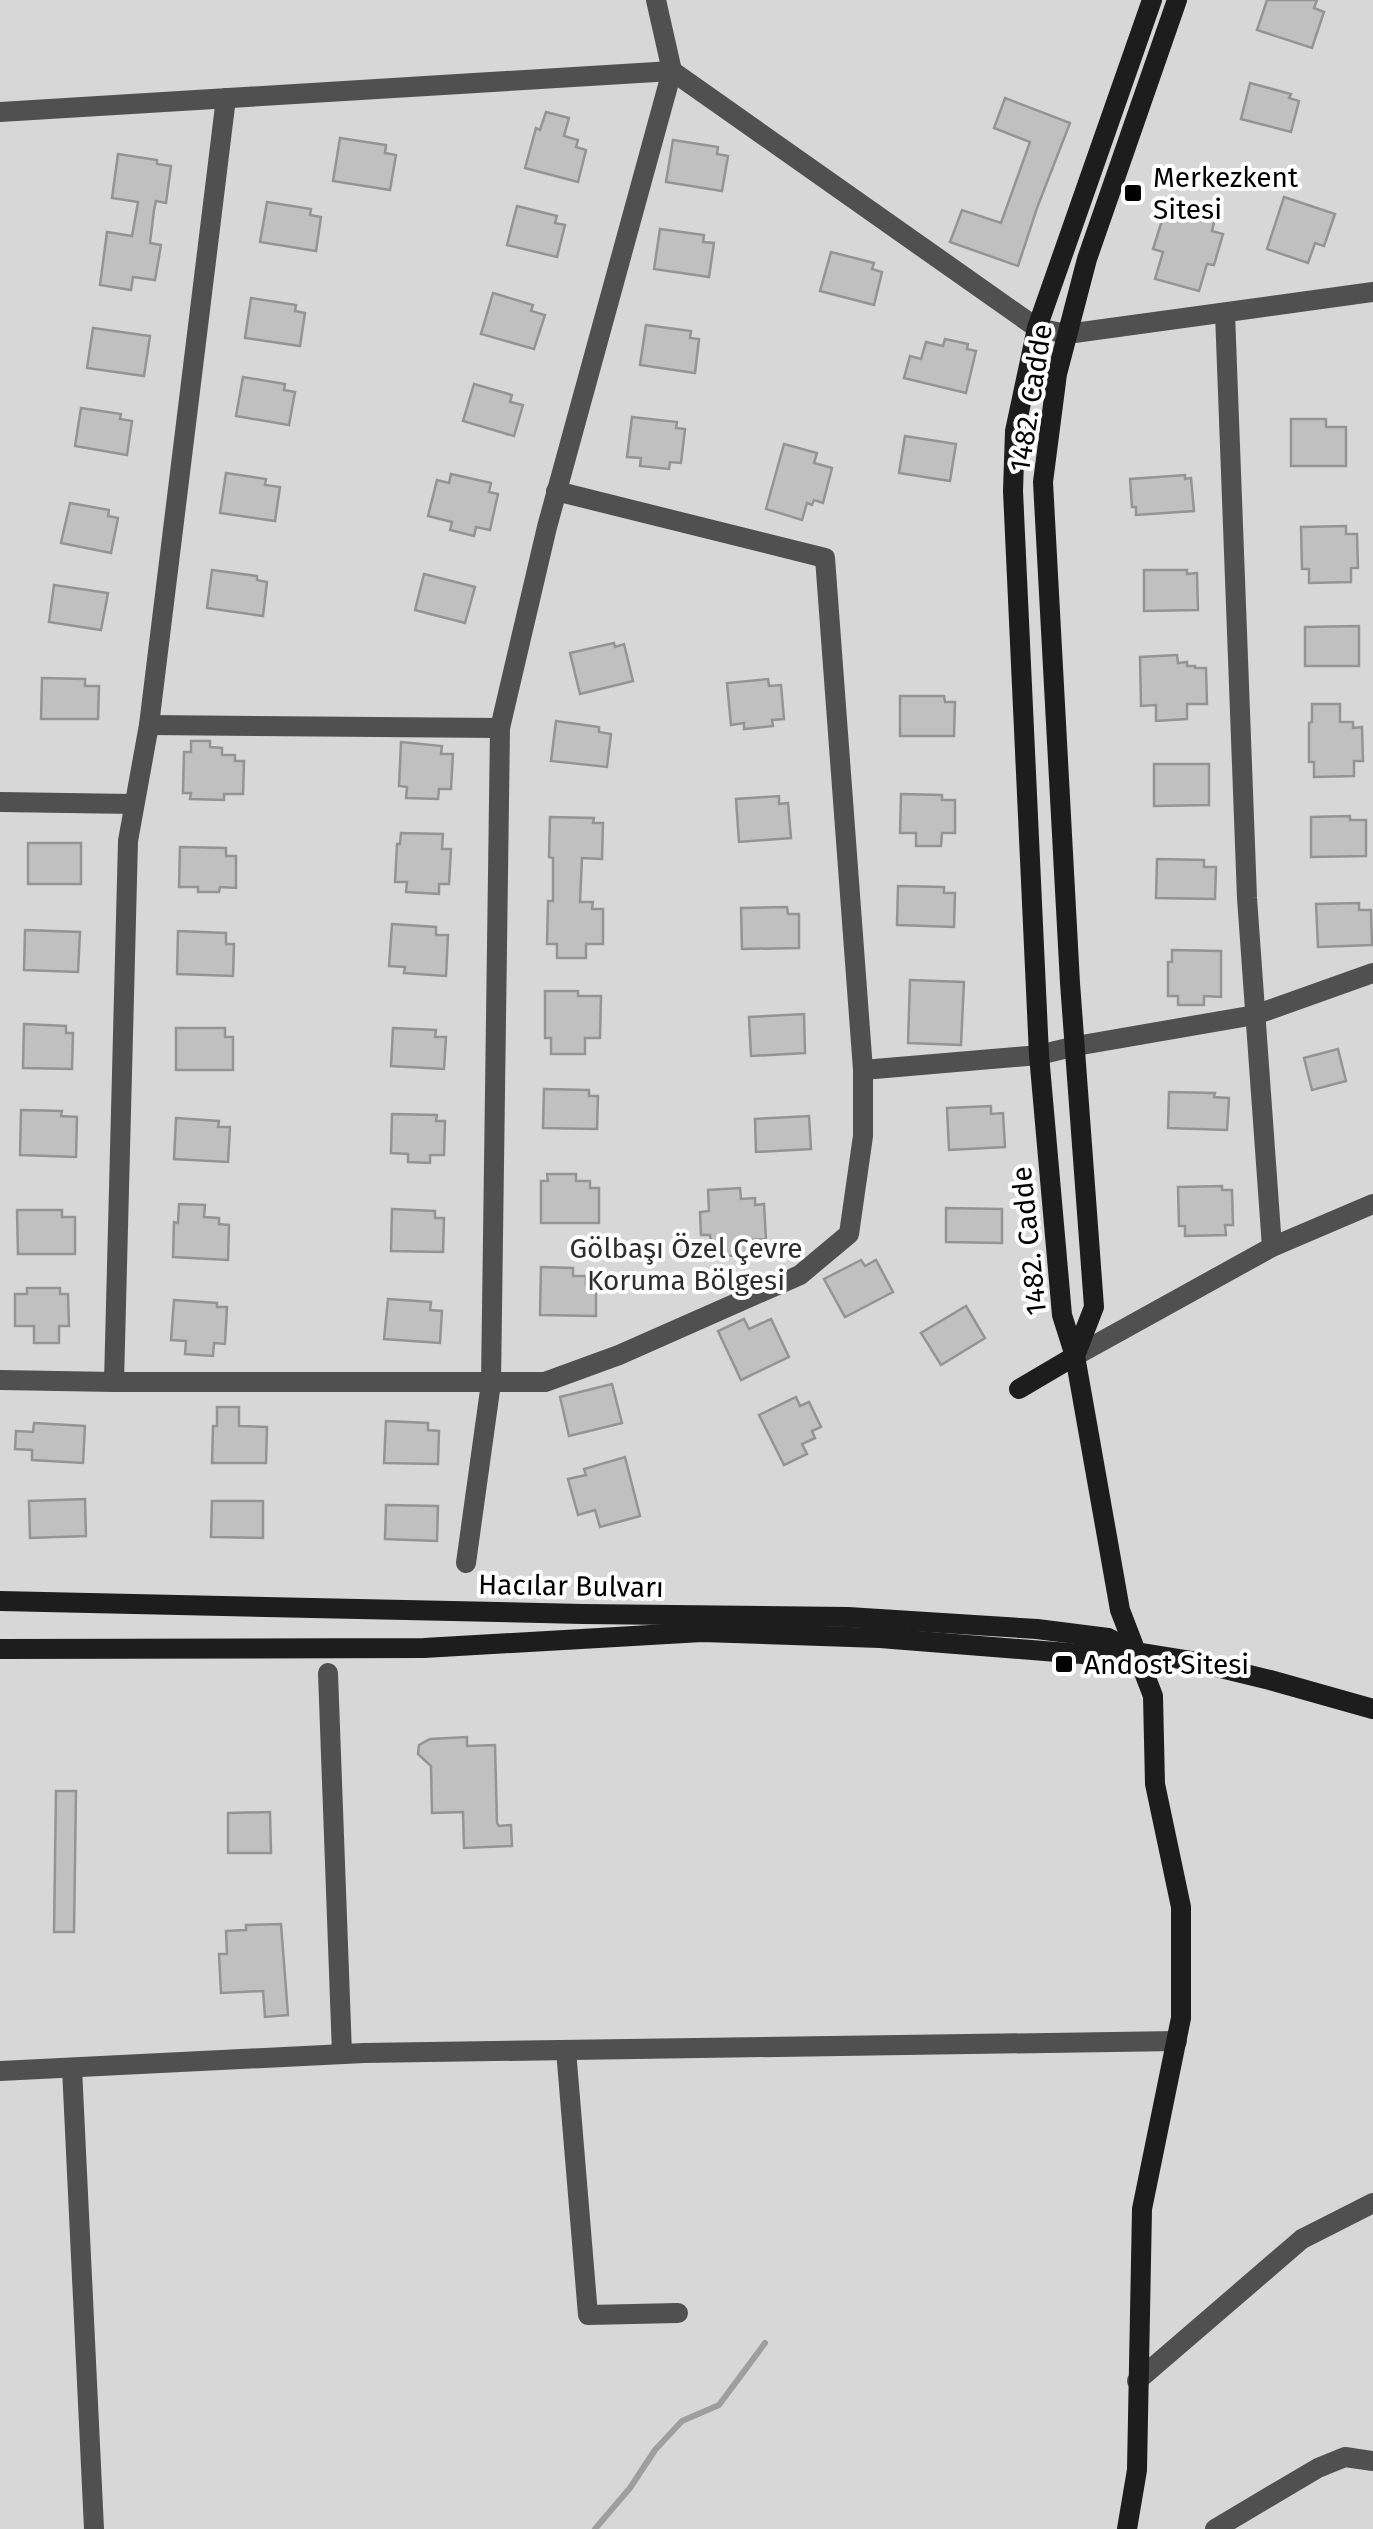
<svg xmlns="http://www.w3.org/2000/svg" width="1373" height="2529" font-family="'Fira Sans',sans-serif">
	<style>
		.green { fill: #d7d7d7 }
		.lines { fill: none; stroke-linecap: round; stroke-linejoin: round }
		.stream { stroke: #9e9e9e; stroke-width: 6 }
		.building { fill: #c0c0c0; stroke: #949494; stroke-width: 2.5 }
		.street { stroke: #505050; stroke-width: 20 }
		.secondary { stroke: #1d1d1d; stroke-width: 20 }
		.poi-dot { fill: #000; stroke: #fff; stroke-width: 4 }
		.labels { text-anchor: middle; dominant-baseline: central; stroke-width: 8; stroke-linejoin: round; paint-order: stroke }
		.poi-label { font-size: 28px; fill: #000; stroke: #fff; text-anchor: start }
		.street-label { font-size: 28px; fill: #000; stroke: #fff }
		.park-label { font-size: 28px; fill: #2e2e2e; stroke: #fff }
	</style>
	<rect width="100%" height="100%" fill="#fff"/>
	<rect class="green" x="0" y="0" width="1373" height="2529"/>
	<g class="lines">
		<polyline class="stream" points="595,2529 630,2488 655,2450 682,2421 719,2405 765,2343"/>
	</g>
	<g class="building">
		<polygon points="1267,0 1317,0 1314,8 1324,12 1312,48 1257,30"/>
		<polygon points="1250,83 1291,94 1289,98 1299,101 1291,132 1241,119"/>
		<polygon points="1005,98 1070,123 1037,208 1018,266 950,242 962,210 1001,223 1030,142 994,128"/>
		<polygon points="546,112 569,118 564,136 578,140 576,147 586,150 578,182 525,168 536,128 540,130"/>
		<polygon points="340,138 386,145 385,153 396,155 390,190 333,181"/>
		<polygon points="673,140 718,147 717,154 728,156 722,191 666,182"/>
		<polygon points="118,154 157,160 157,164 171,166 166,203 156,201 154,210 150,243 161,245 155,280 133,277 131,290 100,285 107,232 132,236 138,202 112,198"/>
		<polygon points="1284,197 1335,214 1324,246 1315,243 1308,263 1267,249"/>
		<polygon points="267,202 311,209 310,215 321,217 316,251 260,242"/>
		<polygon points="517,206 557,216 555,223 565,225 557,257 507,245"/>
		<polygon points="1177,207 1215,218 1212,231 1223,234 1214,265 1207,264 1199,291 1155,279 1163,252 1153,249 1165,211 1175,213"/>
		<polygon points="660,229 704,235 703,242 714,243 709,277 654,269"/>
		<polygon points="831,252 874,263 872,269 882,272 874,305 820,291"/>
		<polygon points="493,293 533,305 531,311 545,315 534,349 481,334"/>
		<polygon points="251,298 296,305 295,311 305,313 300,346 245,338"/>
		<polygon points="646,325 691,331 690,338 699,339 695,373 640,365"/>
		<polygon points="93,328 150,336 144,376 87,368"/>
		<polygon points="945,339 968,344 967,349 976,351 966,393 904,378 910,356 921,359 926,342 943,346"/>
		<polygon points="243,377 285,384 284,390 295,392 289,425 236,416"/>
		<polygon points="474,384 512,395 510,402 523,405 514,436 463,421"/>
		<polygon points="81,408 121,414 120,419 132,421 127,455 75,446"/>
		<polygon points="632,417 677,422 676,428 685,429 681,463 670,462 669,469 640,466 641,458 627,457"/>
		<polygon points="1291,419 1326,419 1326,427 1346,427 1346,466 1291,466"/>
		<polygon points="905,436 956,444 950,481 899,473"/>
		<polygon points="784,444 817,453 814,463 832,468 823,503 814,500 812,505 807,503 802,520 766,509"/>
		<polygon points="226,473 266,479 265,485 280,487 275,521 220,513"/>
		<polygon points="451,474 491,483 489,492 498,494 490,530 476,527 474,536 450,530 452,522 428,516 437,480 449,483"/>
		<polygon points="1185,475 1185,479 1191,478 1194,511 1136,515 1136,507 1132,507 1130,479"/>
		<polygon points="70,503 109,510 108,516 118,518 111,553 61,543"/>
		<polygon points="1346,526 1346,534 1357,534 1358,568 1351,568 1351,582 1309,583 1309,569 1302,569 1301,527"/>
		<polygon points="212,570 257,576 257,580 267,582 263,616 207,608"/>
		<polygon points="1144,570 1187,570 1187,574 1197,573 1198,610 1144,611"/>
		<polygon points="424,574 475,587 465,623 415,610"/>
		<polygon points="54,585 108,593 101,630 49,622"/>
		<polygon points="1359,626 1359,666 1305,666 1305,627"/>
		<polygon points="614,643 615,647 624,644 633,681 580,694 570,653"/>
		<polygon points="1177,655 1178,663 1187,662 1187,666 1195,666 1195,668 1206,668 1207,704 1187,704 1187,719 1156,721 1156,705 1141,706 1140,657"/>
		<polygon points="42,678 85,679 85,686 99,686 98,719 41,719"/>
		<polygon points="768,679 769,686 781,685 784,719 772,720 773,726 744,729 744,723 731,725 727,683"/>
		<polygon points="900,696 944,696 945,702 955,702 954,736 900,736"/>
		<polygon points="1312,704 1340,704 1340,722 1353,722 1353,728 1362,727 1363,761 1354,761 1354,776 1314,777 1314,762 1309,762 1309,723 1312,722"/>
		<polygon points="556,721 599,727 599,732 611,734 607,767 551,761"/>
		<polygon points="191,741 210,741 210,747 222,748 222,755 235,755 235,761 244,761 243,794 224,794 224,800 190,799 191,793 183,793 184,752 191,752"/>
		<polygon points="401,742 442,746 441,754 453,754 451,789 439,789 438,799 406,798 407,787 399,786"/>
		<polygon points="1154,764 1209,764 1209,805 1154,806"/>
		<polygon points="901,794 942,795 942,800 955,800 955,833 942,833 941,846 916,846 916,833 900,833"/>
		<polygon points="779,796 779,804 788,803 791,838 739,842 736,799"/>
		<polygon points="1350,816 1350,820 1366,820 1366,856 1311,857 1311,817"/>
		<polygon points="550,817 594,818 593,823 603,823 602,859 582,858 580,902 593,902 592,909 603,909 603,944 586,944 586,958 557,958 557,944 547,944 548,901 553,901 553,858 549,857"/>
		<polygon points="401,833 443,834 442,849 451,849 449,884 439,884 439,894 406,892 407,882 395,882 397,844 400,844"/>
		<rect x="28" y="843" width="53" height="41"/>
		<polygon points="180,847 226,848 226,856 236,856 236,888 220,887 219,892 198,892 198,887 179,887"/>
		<polygon points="1157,859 1204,860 1204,867 1216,867 1215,899 1156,898"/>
		<polygon points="898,886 944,887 944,893 955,893 954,927 897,925"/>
		<polygon points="1359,903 1359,910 1371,910 1372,945 1318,947 1316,904"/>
		<polygon points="787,907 788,914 799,914 799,948 742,949 741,908"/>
		<polygon points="392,924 436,927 436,935 448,935 446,976 404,973 405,967 389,966"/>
		<polygon points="25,930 80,932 78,972 24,970"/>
		<polygon points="178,931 226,933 226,944 234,944 233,976 177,974"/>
		<polygon points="1172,950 1221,951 1221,997 1204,996 1204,1005 1178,1005 1178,996 1168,996 1168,962 1172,962"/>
		<polygon points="910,980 964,982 961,1045 908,1043"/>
		<polygon points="545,991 578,991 578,996 601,996 600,1038 585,1038 585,1054 551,1054 551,1038 545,1038"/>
		<polygon points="804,1014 805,1053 751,1056 749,1017"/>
		<polygon points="24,1024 66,1026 66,1033 73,1033 72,1069 23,1068"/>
		<polygon points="176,1028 225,1028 225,1037 233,1037 233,1070 176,1070"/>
		<polygon points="393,1028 436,1030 435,1037 446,1037 444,1069 391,1066"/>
		<polygon points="1338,1049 1346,1081 1312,1090 1304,1058"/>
		<polygon points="544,1089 589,1090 589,1096 598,1096 597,1129 543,1128"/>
		<polygon points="1169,1092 1215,1093 1214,1097 1229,1098 1227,1130 1168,1128"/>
		<polygon points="991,1106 991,1114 1003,1113 1005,1147 949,1150 947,1108"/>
		<polygon points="21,1110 62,1111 61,1116 77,1117 76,1157 20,1155"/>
		<polygon points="392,1114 437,1115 436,1121 445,1121 444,1155 430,1155 430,1163 408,1162 408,1154 391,1153"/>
		<polygon points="809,1116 811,1149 756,1152 755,1119"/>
		<polygon points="176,1118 219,1121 218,1127 230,1127 228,1162 174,1159"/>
		<polygon points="547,1174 576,1174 576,1181 590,1181 590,1188 599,1188 599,1223 541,1223 541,1181 548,1181"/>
		<polygon points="1222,1186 1222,1190 1232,1190 1233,1225 1225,1225 1226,1235 1185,1236 1185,1226 1179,1226 1178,1187"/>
		<polygon points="740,1188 741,1199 755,1198 755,1205 764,1204 766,1239 749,1240 750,1255 722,1256 721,1242 711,1242 710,1235 701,1235 700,1212 709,1211 708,1190"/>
		<polygon points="179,1204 205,1205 204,1217 219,1218 219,1224 229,1225 228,1260 173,1257 174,1222 178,1223"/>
		<polygon points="946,1208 1002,1209 1002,1243 946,1242"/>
		<polygon points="392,1209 435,1211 435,1218 444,1218 443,1252 391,1251"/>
		<polygon points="17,1210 62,1210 62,1217 75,1217 75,1254 18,1254"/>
		<polygon points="861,1260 865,1266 876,1260 893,1292 845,1317 824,1279"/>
		<polygon points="541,1267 573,1268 573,1276 586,1276 586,1285 596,1285 596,1316 540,1315"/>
		<polygon points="27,1288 60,1288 60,1294 68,1294 69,1326 59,1326 59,1343 34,1343 34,1326 15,1326 15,1294 27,1294"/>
		<polygon points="388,1299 431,1302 430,1310 442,1311 440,1343 384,1339"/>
		<polygon points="174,1300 217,1303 217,1307 227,1307 225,1344 214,1343 213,1356 185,1354 186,1341 171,1340"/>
		<polygon points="966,1306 985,1338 941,1365 921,1333"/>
		<polygon points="744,1319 749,1329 771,1319 789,1357 741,1380 718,1331"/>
		<polygon points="612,1384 622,1423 569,1436 560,1397"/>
		<polygon points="796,1397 800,1406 809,1402 821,1427 812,1431 815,1438 802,1444 807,1454 784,1465 759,1415"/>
		<polygon points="217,1407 239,1407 239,1426 267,1427 266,1463 212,1463 213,1426 217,1426"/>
		<polygon points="386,1421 428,1423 428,1430 439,1431 438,1464 384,1463"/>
		<polygon points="34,1423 85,1426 83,1463 32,1460 32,1450 15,1449 16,1431 33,1432"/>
		<polygon points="625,1457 640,1516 600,1527 595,1510 578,1515 568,1479 586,1475 584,1469"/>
		<polygon points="85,1499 86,1536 30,1538 29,1501"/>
		<polygon points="212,1501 263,1501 263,1538 211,1537"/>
		<polygon points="386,1505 438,1506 437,1541 385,1539"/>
		<polygon points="467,1737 467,1746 495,1745 497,1823 499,1826 511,1825 512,1846 464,1848 463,1812 432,1813 431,1766 418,1754 419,1745 430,1739"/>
		<polygon points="56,1791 76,1791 74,1932 54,1932"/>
		<polygon points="270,1812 271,1853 228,1853 228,1813"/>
		<polygon points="281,1924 288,2015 265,2017 263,1991 221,1993 219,1954 227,1954 226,1931 246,1930 246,1925"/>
	</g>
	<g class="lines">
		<g class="street">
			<polyline points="0,112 672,71 1037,328 1067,334 1373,292"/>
			<polyline points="1225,313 1247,898 1272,1247"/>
			<polyline points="149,725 500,728"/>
			<polyline points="0,802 134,804"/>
			<polyline points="863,1070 1039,1055 1076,1046 1255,1015 1373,973"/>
			<polyline points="1075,1356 1272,1247 1373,1204"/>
			<polyline points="0,1380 114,1382 545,1382 619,1355 800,1275 849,1234 863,1136 863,1070 825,558 556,491"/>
			<polyline points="114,1382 128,841 149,725 226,98"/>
			<polyline points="466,1563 491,1383 500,728 547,527 672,71 656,0"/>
			<polyline points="328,1673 342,2054"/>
			<polyline points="566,2050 588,2315 678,2313"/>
			<polyline points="72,2068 94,2529"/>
			<polyline points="0,2071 364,2053 1177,2041"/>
			<polyline points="1137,2381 1302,2239 1373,2203"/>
			<polyline points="1215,2529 1318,2468 1345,2457 1373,2461"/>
		</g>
		<g class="secondary">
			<polyline points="1075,1356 1094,1307 1070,983 1043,482 1057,374 1087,259 1177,0"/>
			<polyline points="1019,1389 1075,1356"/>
			<polyline points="0,1601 583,1614 848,1617 1037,1629 1108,1638 1136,1652"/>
			<polyline points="0,1649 424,1648 702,1632 880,1638 1107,1656 1136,1652 1192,1661 1270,1680 1373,1709"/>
			<polyline points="1127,2529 1137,2470 1142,2209 1181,2018 1181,1907 1155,1784 1153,1696 1120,1610 1075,1356 1062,1315 1039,1055 1013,491 1015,431 1037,328 1152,0"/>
		</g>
	</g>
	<g class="poi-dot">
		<rect x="1123" y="183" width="20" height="20" rx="5"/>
		<rect x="1054" y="1654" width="20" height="20" rx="5"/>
	</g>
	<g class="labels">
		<g class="poi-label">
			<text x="1153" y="177">Merkezkent<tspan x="1153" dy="32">Sitesi</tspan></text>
			<text x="1084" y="1664">Andost Sitesi</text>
		</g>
		<g class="street-label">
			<text transform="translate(1031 398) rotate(-81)">1482. Cadde</text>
			<text transform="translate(1029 1241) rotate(-96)">1482. Cadde</text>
			<text transform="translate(571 1586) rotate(1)">Hacılar Bulvarı</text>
		</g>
		<g class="park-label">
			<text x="686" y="1248">Gölbaşı Özel Çevre<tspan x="686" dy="32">Koruma Bölgesi</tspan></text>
		</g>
	</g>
</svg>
